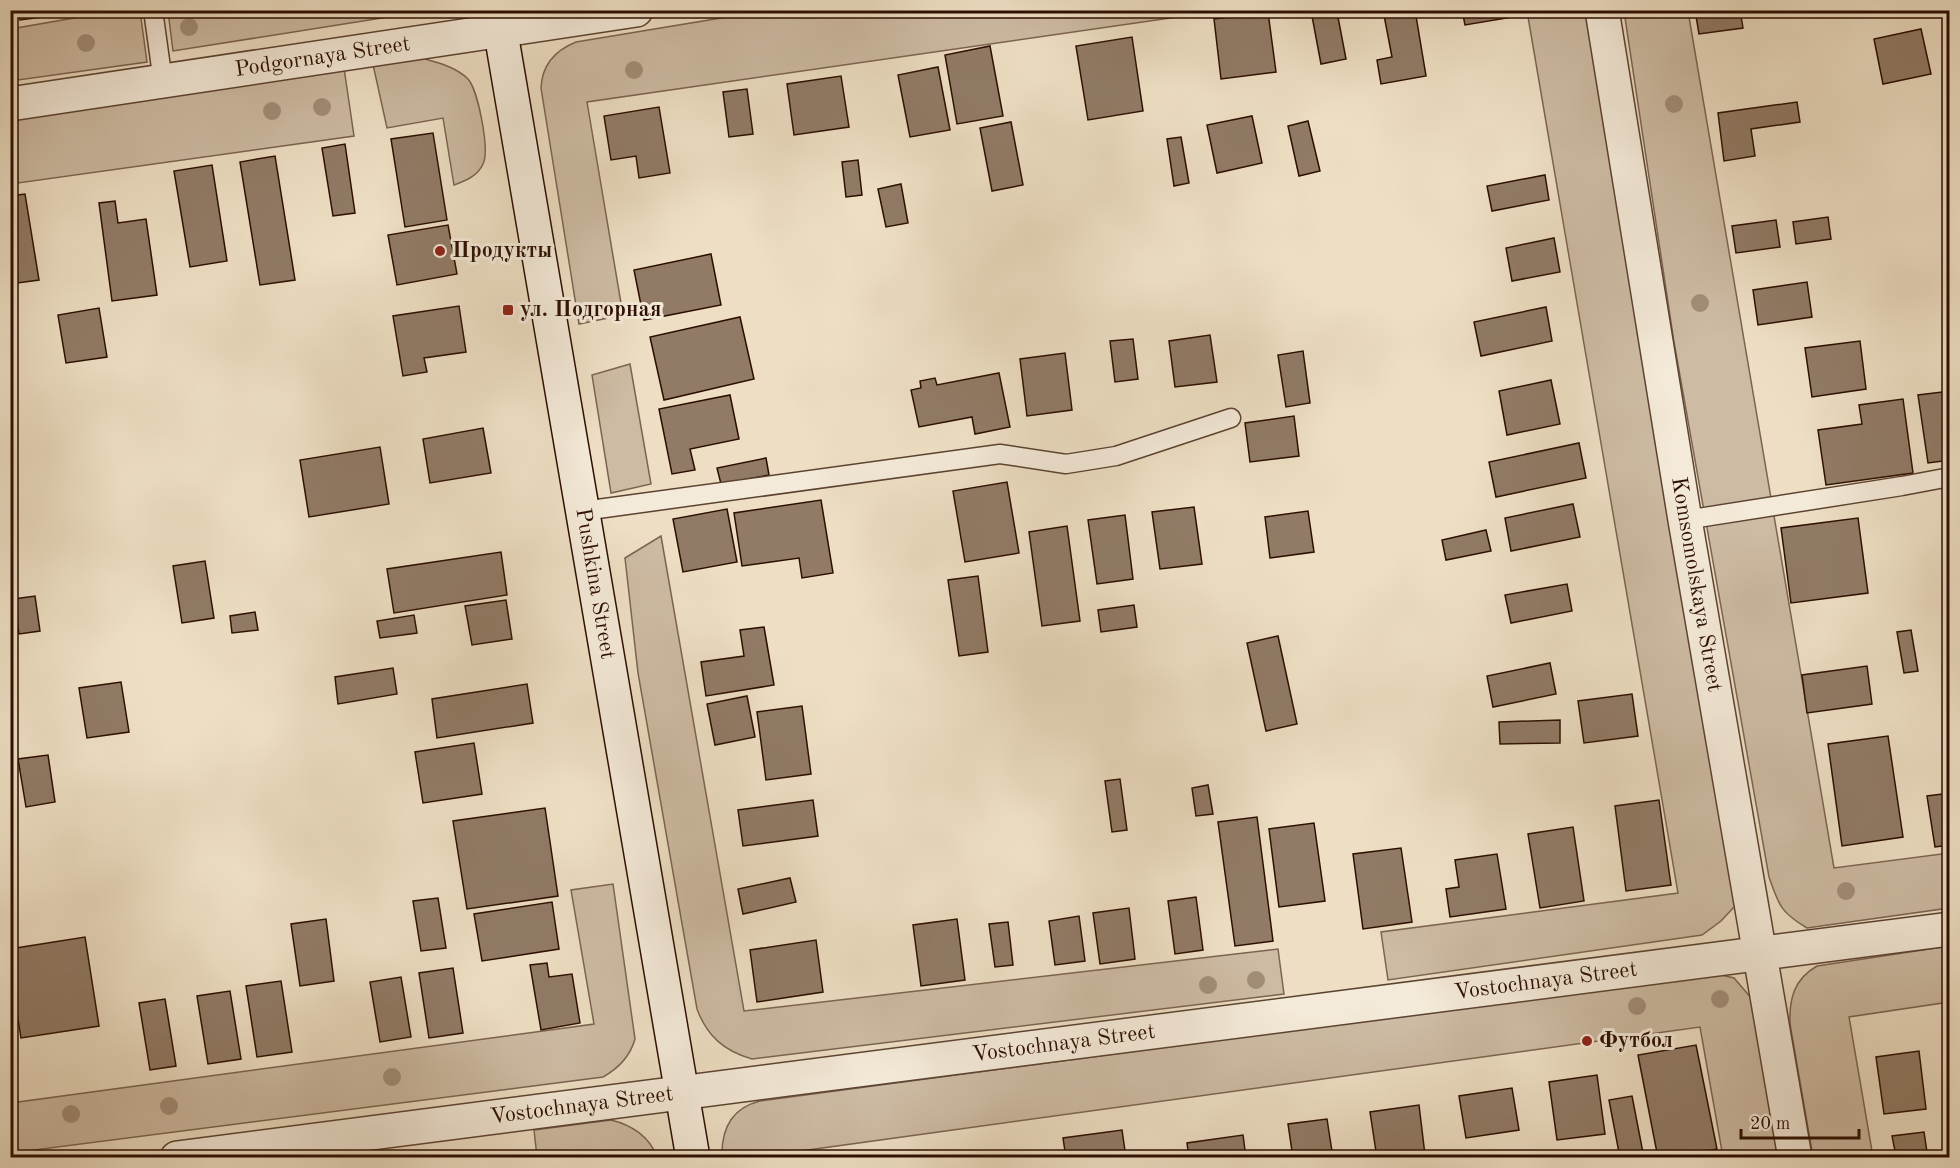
<svg xmlns="http://www.w3.org/2000/svg" width="1960" height="1168" font-family="'Old Standard TT',serif">
	<style>
		.green { fill: #cdbba3; stroke: #7c6452; stroke-width: 1.5 }
		.building { fill: #917b66; stroke: #2c0e00; stroke-width: 1.5 }
		.lines { fill: none; stroke-linecap: round; stroke-linejoin: round }
		.service-casing { stroke: #5c4231; stroke-width: 21 }
		.minor-casing { stroke: #5c4231; stroke-width: 36 }
		.secondary-casing { stroke: #2c0e00; stroke-width: 36 }
		.service { stroke: #f4ead9; stroke-width: 18 }
		.minor { stroke: #f4ead9; stroke-width: 33 }
		.secondary { stroke: #f4ead9; stroke-width: 33 }
		.tree { fill: #a28e78 }
		.poi-dot { fill: #8f2418; stroke: #f4ead9; stroke-width: 2 }
		.labels { text-anchor: middle; dominant-baseline: central; stroke-width: 6; stroke-linejoin: round; paint-order: stroke }
		.street-label { font-size: 22px; fill: #2c0e00; stroke: #f4ead9 }
		.poi-label { font-size: 22px; font-weight: bold; fill: #2c0e00; stroke: #f4ead9; text-anchor: start }
	</style>
	<rect width="100%" height="100%" fill="#eedfc4"/>
	<filter id="stains"><feTurbulence type="fractalNoise" baseFrequency=".00333" numOctaves="4"/><feColorMatrix values="0 0 0 0 .2 0 0 0 0 .09 0 0 0 0 .02 0 0 0 .5 -.17"/></filter>
	<radialGradient id="worn" r=".72"><stop offset=".6" stop-color="#630" stop-opacity="0"/><stop offset="1" stop-color="#630" stop-opacity=".3"/></radialGradient>
	<g class="green">
		<polygon points="114,11 140,11 147,62 11,81 11,29"/>
		<polygon points="168,11 168,10 426,11 173,51"/>
		<path d="M 763,11 L 763,10 L 1219,11 L 587,102 L 623,315 L 579,324 L 541,88 C 542,65 556,50 576,42 Z"/>
		<polygon points="1527,11 1588,11 1735,906 1721,921 1702,935 1388,980 1381,932 1678,893"/>
		<path d="M 1624,11 L 1688,11 L 1834,868 L 1949,853 L 1949,908 L 1807,928 C 1780,912 1779,905 1769,877 L 1674,342 Z"/>
		<path d="M 413,56 C 431,61 454,65 468,79 C 478,90 490,150 483,164 C 478,176 465,181 454,185 L 443,118 L 387,128 L 372,60 Z"/>
		<polygon points="344,68 354,136 11,184 10,114"/>
		<polygon points="630,364 651,484 611,493 592,375"/>
		<path d="M 661,536 L 744,1011 L 1278,949 L 1284,994 L 752,1059 C 724,1051 707,1036 697,1009 L 638,673 L 625,558 Z"/>
		<path d="M 613,884 L 635,1039 C 630,1057 619,1068 603,1077 L 11,1153 L 11,1103 L 594,1024 L 571,890 Z"/>
		<path d="M 1949,946 L 1949,1002 L 1849,1017 L 1873,1157 L 1813,1157 L 1790,1024 C 1789,999 1794,979 1817,966 Z"/>
		<path d="M 1717,974 L 1734,978 L 1753,1000 L 1783,1157 L 1723,1157 L 1700,1027 L 772,1155 L 772,1157 L 722,1158 C 721,1129 732,1108 760,1101 Z"/>
		<path d="M 611,1120 C 632,1125 650,1137 657,1157 L 537,1157 L 534,1130 Z"/>
	</g>
	<g class="building">
		<polygon points="19,10 49,10 50,16 20,20"/>
		<polygon points="1383,10 1415,10 1426,76 1381,84 1377,60 1392,57"/>
		<polygon points="1462,10 1524,10 1525,15 1465,25"/>
		<polygon points="1695,10 1740,10 1743,28 1699,34"/>
		<polygon points="1268,12 1276,72 1221,79 1214,19"/>
		<polygon points="1337,12 1346,59 1321,64 1312,16"/>
		<polygon points="1921,29 1931,74 1883,84 1874,39"/>
		<polygon points="1132,37 1143,111 1088,120 1076,46"/>
		<polygon points="990,46 1003,116 957,124 945,55"/>
		<polygon points="938,67 950,130 910,137 898,75"/>
		<polygon points="841,76 849,127 794,135 787,84"/>
		<polygon points="747,89 753,134 729,137 723,92"/>
		<polygon points="1797,102 1800,122 1751,129 1755,156 1724,161 1718,113"/>
		<polygon points="659,107 670,173 639,178 636,156 611,160 604,116"/>
		<polygon points="1252,116 1262,163 1217,173 1207,125"/>
		<polygon points="1308,121 1320,171 1299,176 1288,126"/>
		<polygon points="1011,122 1023,185 992,191 980,128"/>
		<polygon points="433,133 447,220 405,227 391,139"/>
		<polygon points="1181,137 1189,183 1174,186 1167,139"/>
		<polygon points="345,144 355,213 333,216 322,148"/>
		<polygon points="275,156 295,280 260,285 240,162"/>
		<polygon points="858,160 862,195 846,197 842,162"/>
		<polygon points="212,165 227,261 190,267 174,171"/>
		<polygon points="1545,175 1549,200 1492,211 1487,186"/>
		<polygon points="901,184 908,223 886,227 878,189"/>
		<polygon points="25,194 39,280 10,284 10,196"/>
		<polygon points="115,201 118,223 146,219 157,295 112,301 99,203"/>
		<polygon points="1828,217 1831,239 1796,244 1793,222"/>
		<polygon points="1776,220 1780,247 1736,253 1732,226"/>
		<polygon points="448,225 457,274 397,285 388,235"/>
		<polygon points="1554,238 1560,272 1512,281 1506,248"/>
		<polygon points="711,254 721,305 644,320 634,270"/>
		<polygon points="1807,282 1812,317 1758,325 1753,290"/>
		<polygon points="459,306 466,352 424,358 427,372 403,376 393,316"/>
		<polygon points="1546,307 1552,341 1481,356 1474,322"/>
		<polygon points="99,308 107,357 66,363 58,315"/>
		<polygon points="740,317 754,379 664,400 650,337"/>
		<polygon points="1210,335 1217,382 1175,387 1169,341"/>
		<polygon points="1133,339 1138,379 1115,382 1110,341"/>
		<polygon points="1860,341 1866,389 1812,397 1805,348"/>
		<polygon points="1303,351 1310,403 1286,407 1278,355"/>
		<polygon points="1065,353 1072,410 1027,416 1020,359"/>
		<polygon points="999,373 1010,427 975,434 972,417 919,427 911,390 921,388 920,381 935,378 937,385"/>
		<polygon points="1551,380 1560,424 1507,435 1499,391"/>
		<polygon points="1942,392 1950,444 1950,460 1928,463 1918,395"/>
		<polygon points="730,395 739,439 690,449 695,470 672,474 659,409"/>
		<polygon points="1903,399 1913,473 1826,485 1818,430 1862,424 1859,405"/>
		<polygon points="1294,416 1299,456 1250,462 1245,423"/>
		<polygon points="483,428 491,473 430,483 423,439"/>
		<polygon points="1579,443 1586,478 1496,497 1489,462"/>
		<polygon points="380,447 389,504 309,517 300,460"/>
		<polygon points="766,458 769,475 721,484 717,468"/>
		<polygon points="1007,482 1019,553 965,562 953,491"/>
		<polygon points="821,500 833,573 802,578 799,558 742,566 734,513"/>
		<polygon points="1573,504 1580,537 1511,551 1505,518"/>
		<polygon points="1194,507 1202,564 1160,569 1152,512"/>
		<polygon points="727,509 737,562 683,572 673,519"/>
		<polygon points="1308,511 1314,552 1270,558 1265,517"/>
		<polygon points="1125,515 1133,579 1097,584 1088,520"/>
		<polygon points="1858,518 1868,593 1791,603 1781,528"/>
		<polygon points="1067,526 1080,621 1042,626 1029,532"/>
		<polygon points="1486,530 1491,551 1446,560 1442,540"/>
		<polygon points="501,552 507,595 394,613 387,569"/>
		<polygon points="205,561 214,618 182,623 173,566"/>
		<polygon points="978,576 988,652 959,656 948,580"/>
		<polygon points="1567,584 1572,611 1511,623 1505,595"/>
		<polygon points="35,596 40,631 19,634 14,599"/>
		<polygon points="506,600 512,639 472,645 465,606"/>
		<polygon points="1134,605 1137,627 1101,632 1098,610"/>
		<polygon points="255,612 258,630 232,633 230,616"/>
		<polygon points="414,615 417,633 380,638 377,621"/>
		<polygon points="764,627 774,685 706,696 701,662 744,656 740,630"/>
		<polygon points="1911,630 1918,671 1904,673 1897,632"/>
		<polygon points="1278,636 1297,724 1266,731 1247,643"/>
		<polygon points="1550,663 1556,694 1493,707 1487,676"/>
		<polygon points="1867,666 1872,704 1807,713 1802,675"/>
		<polygon points="393,668 397,694 338,704 335,677"/>
		<polygon points="121,682 129,732 87,738 79,688"/>
		<polygon points="527,684 533,723 437,738 432,699"/>
		<polygon points="1632,694 1638,736 1584,743 1578,701"/>
		<polygon points="747,696 755,737 715,745 707,704"/>
		<polygon points="802,706 811,774 766,780 757,712"/>
		<polygon points="1560,720 1560,743 1500,744 1499,722"/>
		<polygon points="1888,736 1903,837 1842,846 1828,744"/>
		<polygon points="474,743 482,794 423,803 415,752"/>
		<polygon points="48,755 55,802 26,807 18,759"/>
		<polygon points="1120,779 1127,830 1112,832 1105,781"/>
		<polygon points="1208,785 1213,814 1196,816 1192,788"/>
		<polygon points="1950,793 1950,845 1935,847 1927,796"/>
		<polygon points="813,800 818,836 743,846 738,810"/>
		<polygon points="1659,800 1671,885 1626,891 1615,806"/>
		<polygon points="545,808 558,896 467,909 453,821"/>
		<polygon points="1257,817 1273,941 1235,946 1218,822"/>
		<polygon points="1314,823 1325,901 1279,907 1269,829"/>
		<polygon points="1573,827 1584,901 1540,908 1528,834"/>
		<polygon points="1401,848 1412,922 1363,929 1353,854"/>
		<polygon points="1497,854 1506,909 1450,917 1446,889 1459,887 1455,860"/>
		<polygon points="790,878 796,902 743,914 738,889"/>
		<polygon points="1196,897 1203,950 1175,954 1168,901"/>
		<polygon points="438,898 446,948 421,951 413,901"/>
		<polygon points="552,902 559,949 482,961 474,914"/>
		<polygon points="1129,908 1135,959 1100,964 1093,913"/>
		<polygon points="1079,916 1085,961 1055,965 1049,921"/>
		<polygon points="326,919 334,981 300,986 291,924"/>
		<polygon points="957,919 965,980 921,986 913,925"/>
		<polygon points="1008,922 1013,965 995,967 989,924"/>
		<polygon points="85,937 99,1026 21,1038 10,969 10,949"/>
		<polygon points="816,940 823,992 757,1002 750,950"/>
		<polygon points="547,963 549,977 572,974 580,1023 541,1030 530,965"/>
		<polygon points="453,968 463,1033 429,1038 419,973"/>
		<polygon points="401,977 411,1037 380,1042 370,982"/>
		<polygon points="281,981 292,1052 257,1057 246,986"/>
		<polygon points="230,991 241,1059 208,1064 197,996"/>
		<polygon points="165,999 176,1066 150,1070 139,1003"/>
		<polygon points="1696,1045 1717,1149 1673,1158 1658,1158 1638,1055"/>
		<polygon points="1919,1051 1926,1109 1884,1114 1876,1057"/>
		<polygon points="1597,1075 1605,1134 1557,1140 1549,1082"/>
		<polygon points="1512,1088 1519,1130 1466,1138 1459,1096"/>
		<polygon points="1632,1096 1644,1158 1620,1158 1609,1100"/>
		<polygon points="1419,1105 1425,1155 1407,1158 1377,1158 1370,1112"/>
		<polygon points="1327,1119 1333,1158 1293,1158 1288,1124"/>
		<polygon points="1122,1130 1126,1158 1066,1158 1063,1138"/>
		<polygon points="1924,1132 1927,1152 1896,1156 1892,1136"/>
		<polygon points="1243,1135 1246,1158 1189,1158 1187,1143"/>
	</g>
	<g class="lines">
		<defs>
			<g id="service">
				<polyline points="153,10 163,82"/>
				<polyline points="583,511 1000,454 1066,464 1116,456 1231,418"/>
				<polyline points="1685,520 1902,486 1950,477"/>
			</g>
			<g id="minor">
				<path id="s1" d="M 1602,10 L 1685,520 L 1795,1158"/>
				<path id="s2" d="M 10,104 L 636,10"/>
				<path id="s3" d="M 177,1158 L 1950,929"/>
			</g>
			<g id="secondary">
				<path id="s4" d="M 497,10 L 693,1158"/>
			</g>
		</defs>
		<use href="#service" class="service-casing"/>
		<use href="#minor" class="minor-casing"/>
		<use href="#secondary" class="secondary-casing"/>
		<use href="#service" class="service"/>
		<use href="#minor" class="minor"/>
		<use href="#secondary" class="secondary"/>
	</g>
	<g class="tree">
		<circle cx="189" cy="27" r="9"/>
		<circle cx="86" cy="43" r="9"/>
		<circle cx="634" cy="70" r="9"/>
		<circle cx="1674" cy="104" r="9"/>
		<circle cx="322" cy="107" r="9"/>
		<circle cx="272" cy="111" r="9"/>
		<circle cx="1700" cy="303" r="9"/>
		<circle cx="1846" cy="891" r="9"/>
		<circle cx="1256" cy="980" r="9"/>
		<circle cx="1208" cy="985" r="9"/>
		<circle cx="1720" cy="999" r="9"/>
		<circle cx="1637" cy="1006" r="9"/>
		<circle cx="392" cy="1077" r="9"/>
		<circle cx="169" cy="1106" r="9"/>
		<circle cx="71" cy="1114" r="9"/>
	</g>
	<g class="poi-dot">
		<circle cx="440" cy="251" r="6"/>
		<rect x="502" y="304" width="12" height="12" rx="3"/>
		<circle cx="1587" cy="1041" r="6"/>
	</g>
	<g class="labels">
		<g class="street-label">
			<text stroke="none"><textPath href="#s2" startOffset="316">Podgornaya Street</textPath></text>
			<text stroke="none"><textPath href="#s4" startOffset="582">Pushkina Street</textPath></text>
			<text stroke="none"><textPath href="#s1" startOffset="582">Komsomolskaya Street</textPath></text>
			<text stroke="none"><textPath href="#s3" startOffset="1380">Vostochnaya Street</textPath></text>
			<text stroke="none"><textPath href="#s3" startOffset="894">Vostochnaya Street</textPath></text>
			<text stroke="none"><textPath href="#s3" startOffset="408">Vostochnaya Street</textPath></text>
		</g>
		<g class="poi-label">
			<text x="452" y="251">Продукты</text>
			<text x="520" y="310">ул. Подгорная</text>
			<text x="1599" y="1041">Футбол</text>
		</g>
	</g>
	<rect width="1960" height="1168" fill="none" stroke="#eedfc4" stroke-width="36"/>
	<rect x="12" y="12" width="1936" height="1144" fill="none" stroke="#2c0e00" stroke-width="3"/>
	<rect x="18" y="18" width="1924" height="1132" fill="none" stroke="#2c0e00" stroke-width="1.5"/>
	<path d="M1741 1129v9h118v-9" fill="none" stroke="#2c0e00" stroke-width="3"/>
	<text x="1750" y="1129" font-size="18" fill="#2c0e00" stroke="#f4ead9" stroke-width="4.5" paint-order="stroke">20 m</text>
	<rect width="100%" height="100%" filter="url(#stains)"/>
	<rect width="100%" height="100%" fill="url(#worn)"/>
</svg>
